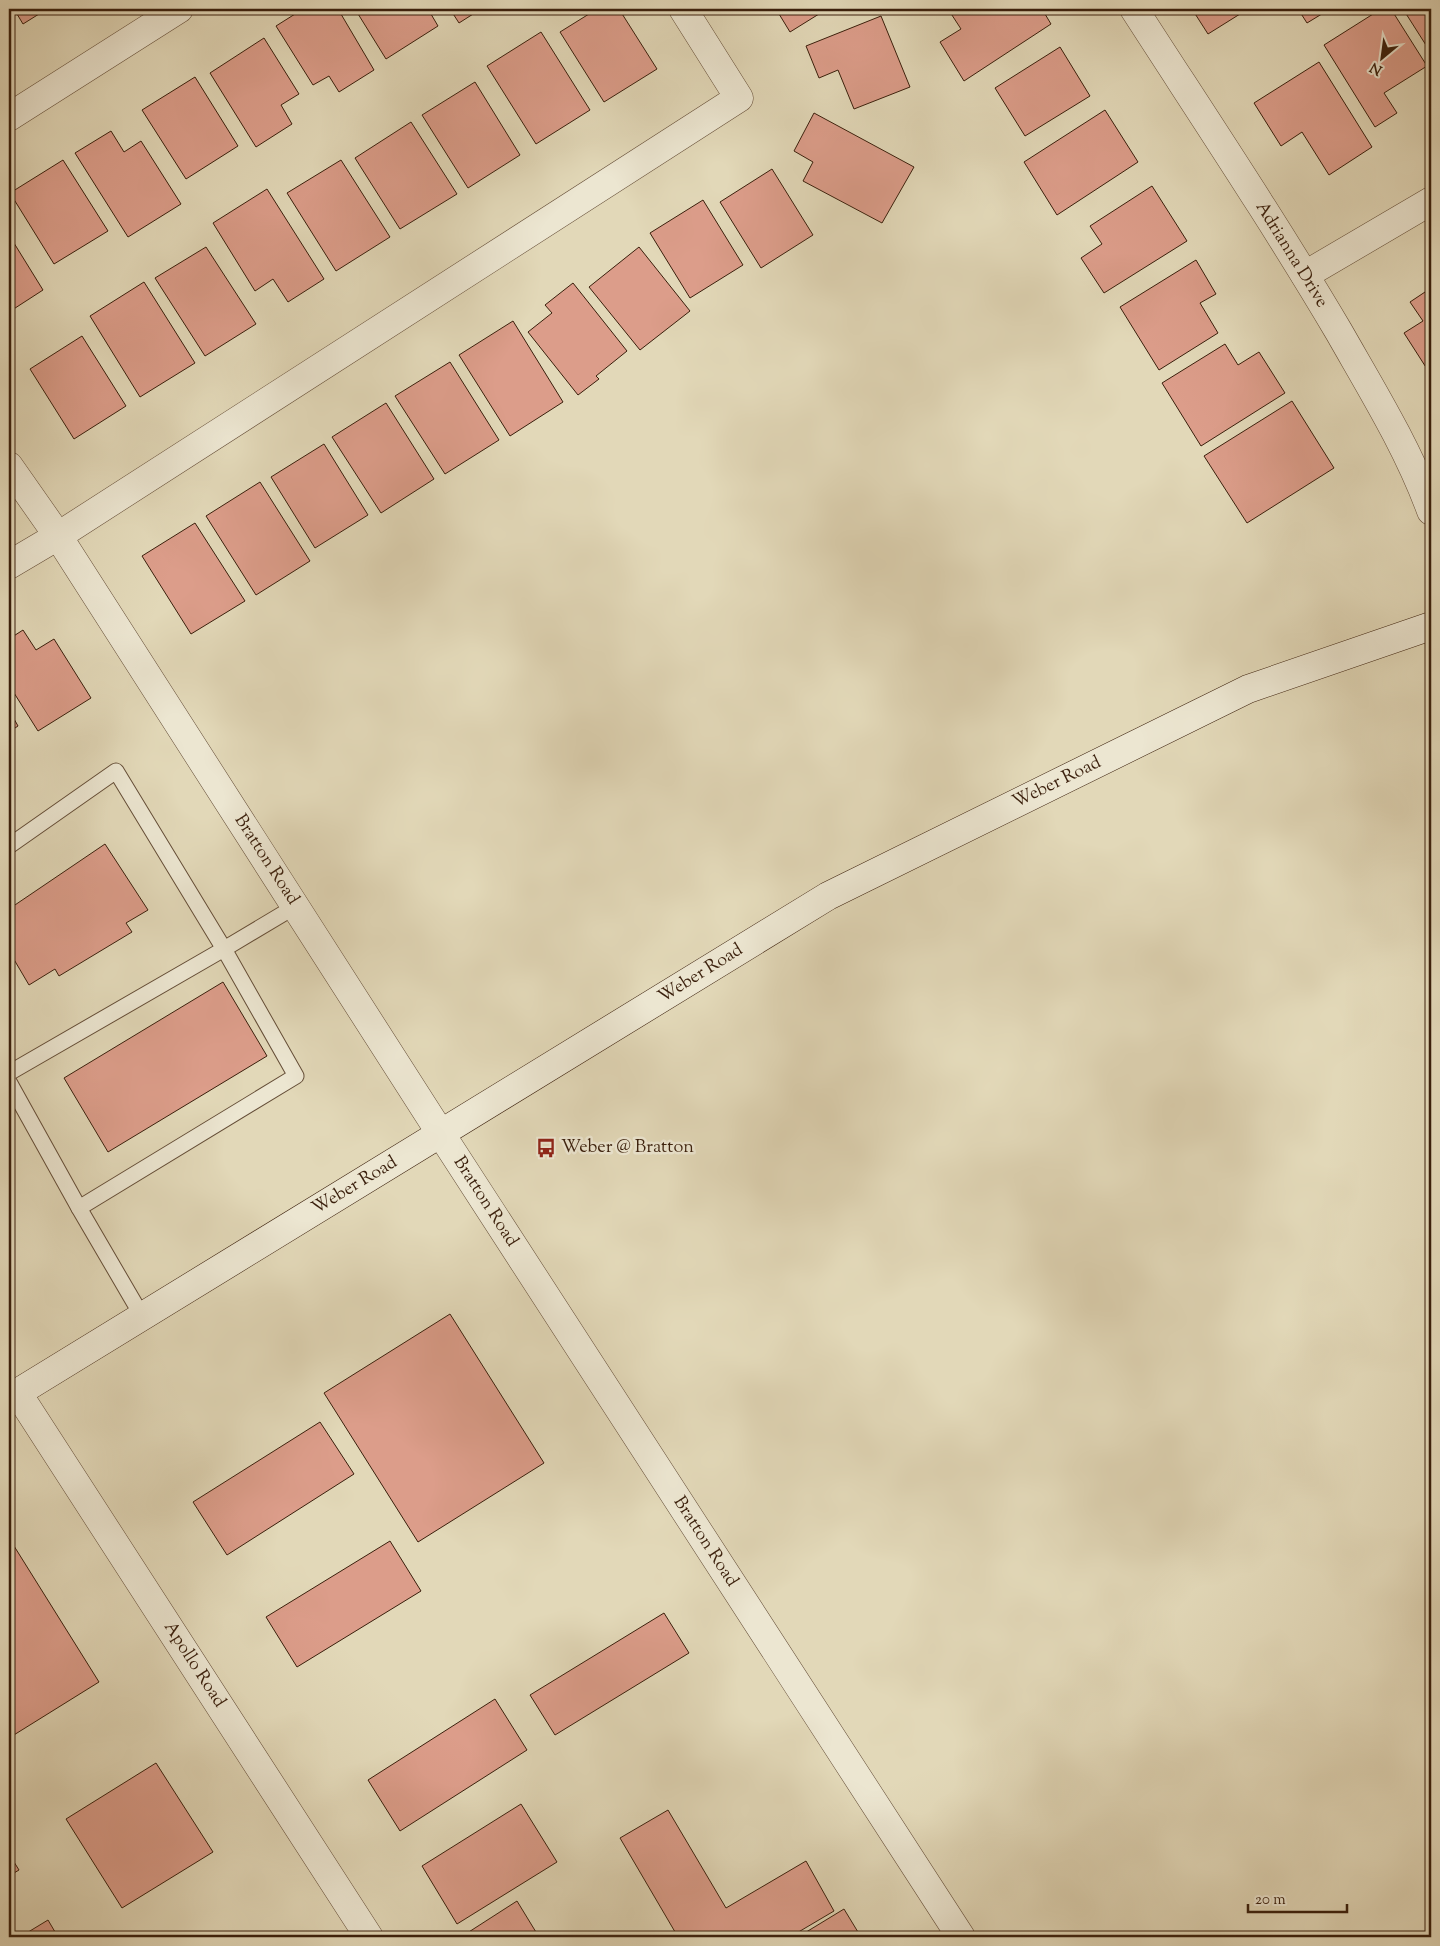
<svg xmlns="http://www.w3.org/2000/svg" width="1440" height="1946" font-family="'Sorts Mill Goudy',serif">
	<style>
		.building { fill: #dc9d8a; stroke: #3a1f0c }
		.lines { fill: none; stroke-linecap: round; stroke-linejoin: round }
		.service-casing { stroke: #644d37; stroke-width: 17 }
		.minor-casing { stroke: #644d37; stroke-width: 29 }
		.tertiary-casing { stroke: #644d37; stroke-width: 29 }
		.secondary-casing { stroke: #3a1f0c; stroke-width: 29 }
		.service { stroke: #ece6d1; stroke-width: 15 }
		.minor { stroke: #ece6d1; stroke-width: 28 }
		.tertiary { stroke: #ece6d1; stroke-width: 28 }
		.secondary { stroke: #ece6d1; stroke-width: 28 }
		.labels { text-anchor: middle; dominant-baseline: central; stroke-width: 5; stroke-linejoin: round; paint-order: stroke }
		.street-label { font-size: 18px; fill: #3a1f0c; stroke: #ece6d1 }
		.poi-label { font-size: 18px; fill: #3a1f0c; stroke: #ece6d1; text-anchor: start }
	</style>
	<rect width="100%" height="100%" fill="#e2d8b8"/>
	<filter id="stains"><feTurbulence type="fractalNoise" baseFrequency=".004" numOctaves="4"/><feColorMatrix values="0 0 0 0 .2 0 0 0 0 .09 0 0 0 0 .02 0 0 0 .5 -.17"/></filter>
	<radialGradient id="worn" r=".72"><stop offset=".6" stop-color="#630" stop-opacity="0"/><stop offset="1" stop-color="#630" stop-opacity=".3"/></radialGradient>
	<g class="building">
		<polygon points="14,9 47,9 23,24"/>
		<polygon points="303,9 338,9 374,70 339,92 329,76 313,85 276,26"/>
		<polygon points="355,9 428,9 438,26 386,59"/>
		<polygon points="450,9 481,9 459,23"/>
		<polygon points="597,9 619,9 657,69 604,102 560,32"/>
		<polygon points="776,9 827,9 790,32"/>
		<polygon points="948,9 1042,9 1051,24 964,81 940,42 961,29"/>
		<polygon points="1192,9 1248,9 1208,34"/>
		<polygon points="1298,9 1330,9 1307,23"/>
		<polygon points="1381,9 1391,9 1427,66 1384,93 1397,113 1375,127 1324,45"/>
		<polygon points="1403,9 1431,9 1431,53"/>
		<polygon points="881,16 910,87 854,109 838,70 819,78 806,46"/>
		<polygon points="541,32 590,110 536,144 487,66"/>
		<polygon points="264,38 299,94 281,105 292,124 256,147 210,73"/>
		<polygon points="1060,47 1090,96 1025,136 995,88"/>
		<polygon points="1319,62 1372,147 1329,175 1302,132 1281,146 1254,103"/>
		<polygon points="195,77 238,146 186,179 142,110"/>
		<polygon points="475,82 520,155 468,188 422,115"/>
		<polygon points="1105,110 1138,162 1057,215 1024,162"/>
		<polygon points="814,113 914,167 882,223 803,181 813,162 794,151"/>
		<polygon points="411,122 457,194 400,229 355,158"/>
		<polygon points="111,131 124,152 141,141 181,204 128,237 75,153"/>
		<polygon points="63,160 108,231 54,264 10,193"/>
		<polygon points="341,160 390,237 336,271 287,193"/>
		<polygon points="772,169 813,235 761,268 720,202"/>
		<polygon points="1152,186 1187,241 1104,293 1081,258 1102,244 1090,226"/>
		<polygon points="267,189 324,279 288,302 273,279 255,291 213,223"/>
		<polygon points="703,200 743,265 690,298 650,233"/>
		<polygon points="9,235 43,290 9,312"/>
		<polygon points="206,247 256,324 205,356 155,278"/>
		<polygon points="639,247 690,311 640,350 589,287"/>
		<polygon points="1196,260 1216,294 1200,303 1218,333 1159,370 1120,307"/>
		<polygon points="144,282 195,363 140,397 90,316"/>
		<polygon points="573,283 627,351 596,376 599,379 578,395 528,332 552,313 545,305"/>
		<polygon points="1431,288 1431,370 1429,372 1404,333 1423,321 1410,302"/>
		<polygon points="513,321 563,402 510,436 459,355"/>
		<polygon points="82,336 126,406 74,439 30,369"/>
		<polygon points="1225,344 1238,365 1259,352 1285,393 1201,446 1162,383"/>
		<polygon points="450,362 499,440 445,474 395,396"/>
		<polygon points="1292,401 1334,468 1247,523 1204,456"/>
		<polygon points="386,403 434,479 381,513 332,437"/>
		<polygon points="324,444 368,515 315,548 271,477"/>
		<polygon points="260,482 310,561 256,595 206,516"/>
		<polygon points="195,523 245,601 191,634 142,556"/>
		<polygon points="23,630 36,650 54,639 91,698 38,731 9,685 9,639"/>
		<polygon points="9,710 18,726 9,732"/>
		<polygon points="105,844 148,910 126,923 132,932 59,976 55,969 29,985 9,951 9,909"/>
		<polygon points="223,982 267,1056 108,1152 64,1078"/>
		<polygon points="450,1314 544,1463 418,1542 324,1393"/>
		<polygon points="320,1422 354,1474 227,1555 193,1502"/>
		<polygon points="9,1538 99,1682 9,1738"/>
		<polygon points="390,1541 421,1591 297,1667 266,1617"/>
		<polygon points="664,1613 689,1653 555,1735 530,1695"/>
		<polygon points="495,1699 527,1750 400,1831 368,1780"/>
		<polygon points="156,1763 213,1852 122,1908 66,1819"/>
		<polygon points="521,1804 557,1862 457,1924 422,1866"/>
		<polygon points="668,1810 726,1908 806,1861 834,1911 790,1937 678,1937 620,1838"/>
		<polygon points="9,1854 19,1870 9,1876"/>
		<polygon points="517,1901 539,1937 461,1937"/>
		<polygon points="844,1909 861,1937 798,1937"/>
		<polygon points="48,1920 58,1937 20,1937"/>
	</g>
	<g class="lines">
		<defs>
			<g id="service">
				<polyline points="9,846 116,771 224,949 296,906"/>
				<polyline points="9,1073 224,949 296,1076 79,1208"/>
				<polyline points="9,1082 79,1208 142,1316"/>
			</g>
			<g id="minor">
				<path d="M 1134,9 C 1203,116 1274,222 1339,332 C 1372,390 1408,448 1431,511"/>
				<polyline points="9,117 179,9"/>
				<polyline points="1305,275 1431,201"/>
				<polyline points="9,565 58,536 739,98 683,9"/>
				<polyline points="17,1392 369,1937"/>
			</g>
			<polyline id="tertiary" points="9,466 58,536 441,1134 961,1937"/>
			<polyline id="secondary" points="9,1398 828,896 1248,689 1431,626"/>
		</defs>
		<use href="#service" class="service-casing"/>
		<use href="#minor" class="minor-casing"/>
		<use href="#tertiary" class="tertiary-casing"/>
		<use href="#secondary" class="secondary-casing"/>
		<use href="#service" class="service"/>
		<use href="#minor" class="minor"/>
		<use href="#tertiary" class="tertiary"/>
		<use href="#secondary" class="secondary"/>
	</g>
	<defs>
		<symbol id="bus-bare" viewBox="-9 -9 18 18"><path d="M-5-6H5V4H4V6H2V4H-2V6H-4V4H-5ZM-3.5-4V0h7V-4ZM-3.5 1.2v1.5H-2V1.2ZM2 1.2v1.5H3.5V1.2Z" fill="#8f2418" stroke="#ece6d1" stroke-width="2.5" paint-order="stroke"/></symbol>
	</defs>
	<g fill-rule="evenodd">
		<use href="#bus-bare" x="532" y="1134" width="28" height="28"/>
	</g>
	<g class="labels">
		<g class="street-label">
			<text transform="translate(1291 255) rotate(58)">Adrianna Drive</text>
			<text transform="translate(1057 783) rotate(-26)">Weber Road</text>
			<text transform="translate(266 860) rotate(57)">Bratton Road</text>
			<text transform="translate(701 974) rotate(-32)">Weber Road</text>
			<text transform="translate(355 1186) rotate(-31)">Weber Road</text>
			<text transform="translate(485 1202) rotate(57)">Bratton Road</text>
			<text transform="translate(705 1542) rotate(57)">Bratton Road</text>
			<text transform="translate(194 1665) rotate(57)">Apollo Road</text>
		</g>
		<g class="poi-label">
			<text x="561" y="1148">Weber @ Bratton</text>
		</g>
	</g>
	<rect width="1440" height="1946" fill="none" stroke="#e2d8b8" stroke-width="30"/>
	<rect x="10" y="10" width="1420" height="1926" fill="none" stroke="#3a1f0c" stroke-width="2.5"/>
	<rect x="15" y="15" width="1410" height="1916" fill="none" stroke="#3a1f0c"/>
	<g transform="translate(1382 58) rotate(209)" stroke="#ece6d1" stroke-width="4" paint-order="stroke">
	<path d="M0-4L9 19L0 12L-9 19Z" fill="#3a1f0c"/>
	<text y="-8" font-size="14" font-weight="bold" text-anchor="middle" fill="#3a1f0c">N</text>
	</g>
	<path d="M1248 1904v8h99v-8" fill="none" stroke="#3a1f0c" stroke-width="2.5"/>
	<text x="1255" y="1904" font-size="15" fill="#3a1f0c" stroke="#ece6d1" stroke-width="4" paint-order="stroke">20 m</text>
	<rect width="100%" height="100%" filter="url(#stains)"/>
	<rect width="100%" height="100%" fill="url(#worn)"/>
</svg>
